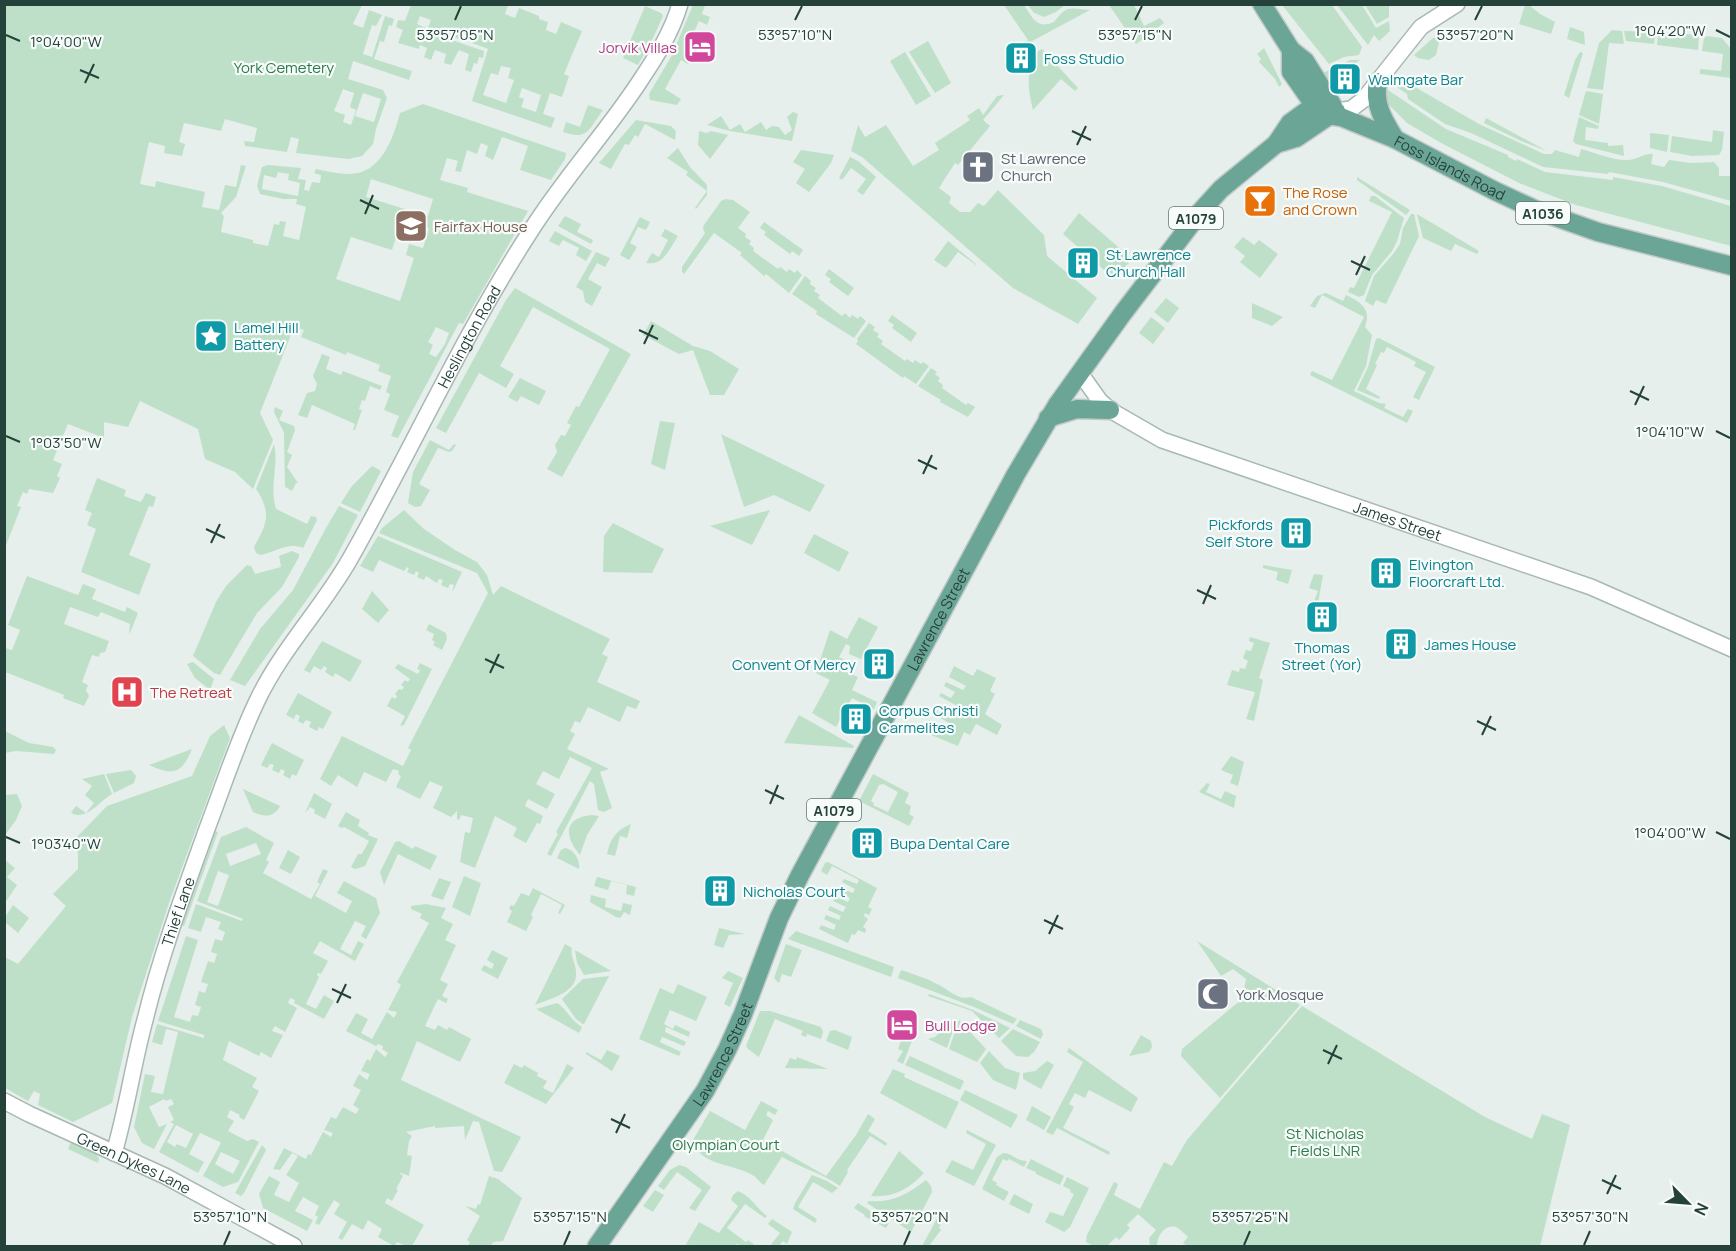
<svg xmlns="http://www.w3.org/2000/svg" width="1736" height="1251" font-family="Manrope,sans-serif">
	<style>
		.green { fill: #bfe0c8; fill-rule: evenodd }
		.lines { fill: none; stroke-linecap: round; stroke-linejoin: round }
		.minor-casing { stroke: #a8b8b2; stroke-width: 18 }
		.major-casing { stroke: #c2cac8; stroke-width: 21 }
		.minor { stroke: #fff; stroke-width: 15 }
		.major { stroke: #6aa596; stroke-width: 18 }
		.ticks { fill: none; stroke: #24423a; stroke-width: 2 }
		.labels { text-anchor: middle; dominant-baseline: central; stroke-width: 4.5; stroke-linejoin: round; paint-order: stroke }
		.shield { fill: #f7fbf9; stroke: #637a73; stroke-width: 1.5 }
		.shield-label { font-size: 14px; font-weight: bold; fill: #24423a }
		.hotel-label { font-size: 15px; fill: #b23c85; stroke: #f7fbf9; text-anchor: end }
		.culture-label { font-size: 15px; fill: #0d838f; stroke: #f7fbf9; text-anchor: start }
		.park-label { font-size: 15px; fill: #2d7a4b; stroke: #f7fbf9 }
		.worship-label { font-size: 15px; fill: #5b616d; stroke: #f7fbf9; text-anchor: start }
		.street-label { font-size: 15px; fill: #24423a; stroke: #f7fbf9 }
		.food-label { font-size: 15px; fill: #c56008; stroke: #f7fbf9; text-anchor: start }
		.education-label { font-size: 15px; fill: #785e54; stroke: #f7fbf9; text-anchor: start }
		.health-label { font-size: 15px; fill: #be3a42; stroke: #f7fbf9; text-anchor: start }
		.ticks-label { font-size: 15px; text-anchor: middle; fill: #24423a; stroke: #f7fbf9; stroke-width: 4.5; stroke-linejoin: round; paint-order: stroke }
	</style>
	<rect width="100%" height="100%" fill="#e6efeb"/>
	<g class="green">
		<path d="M 5,4 L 362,5 L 353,24 L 363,28 L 369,10 L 382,15 L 376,26 L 372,25 L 363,54 L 372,57 L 385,16 L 394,19 L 392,26 L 389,25 L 384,42 L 380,41 L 374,59 L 412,71 L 409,80 L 353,61 L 348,79 L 383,90 L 387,98 L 376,129 L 373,144 L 362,156 L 348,159 L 296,153 L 299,139 L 291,137 L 287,152 L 245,146 L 244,141 L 254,142 L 257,128 L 225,119 L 221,131 L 184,123 L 179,142 L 185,144 L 182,156 L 164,153 L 165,146 L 149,142 L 140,184 L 155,187 L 156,181 L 205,192 L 202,207 L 219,210 L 225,185 L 236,187 L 241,165 L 246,166 L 236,197 L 221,213 L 224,216 L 221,232 L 253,240 L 253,243 L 268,246 L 274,224 L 279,225 L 280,221 L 286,222 L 283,236 L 299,240 L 306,207 L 296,204 L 297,199 L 283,199 L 260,194 L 257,186 L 262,167 L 268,165 L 301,168 L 298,179 L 306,180 L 304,190 L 309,191 L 312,182 L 320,183 L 321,175 L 314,173 L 316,169 C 326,171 338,174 349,174 C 381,174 393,139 400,113 L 423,104 L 566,153 L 565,159 L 551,180 L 520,170 L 528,146 L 502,137 L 493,160 L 485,156 L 488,146 L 481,143 L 477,154 L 467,150 L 461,172 L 455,171 L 458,161 L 447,158 L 440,180 L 468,188 L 467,192 L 528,211 L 463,324 L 459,323 L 398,438 L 391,436 L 399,416 L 384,410 L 390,394 L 386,392 L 391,376 L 378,371 L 380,365 L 347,352 L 346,355 L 301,337 L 304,330 L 294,327 L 260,413 L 273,440 L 253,489 L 235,472 L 205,459 L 198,429 L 140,401 L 128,427 L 104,422 L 104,438 L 68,424 L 53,460 L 62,464 L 57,476 L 60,478 L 53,493 L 29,489 L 27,494 L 23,492 L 17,506 L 21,507 L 5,548 ZM 343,89 L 354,93 L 350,107 L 356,110 L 351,125 L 343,122 L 345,115 L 334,111 ZM 363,93 L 381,99 L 374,122 L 355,116 ZM 278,172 L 289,174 L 288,180 L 300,183 L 298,196 L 262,189 L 264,175 L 276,178 ZM 371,179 L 433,199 L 428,216 L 420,214 L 416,224 L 429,228 L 423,248 L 409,244 L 406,255 L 414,258 L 400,301 L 336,279 L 351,237 L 392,250 L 405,209 L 366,197 ZM 436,327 L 449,333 L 445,344 L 436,357 L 429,354 L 433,345 L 428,342 Z"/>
		<path d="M 506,4 L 508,5 L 505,14 L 515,18 L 519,8 L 539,16 L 539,19 L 548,22 L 546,30 L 556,34 L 561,22 L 582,31 L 564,74 L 569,76 L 562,97 L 550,93 L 543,114 L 555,118 L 551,128 L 472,101 L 488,49 L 472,43 L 475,34 L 465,31 L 462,40 L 428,28 L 431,20 L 420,16 L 417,24 L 426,28 L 425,31 L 484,51 L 483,58 L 479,57 L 477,64 L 474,63 L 471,72 L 465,70 L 469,54 L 459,50 L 451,65 L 444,63 L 446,54 L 435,50 L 431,60 L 424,57 L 427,48 L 420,45 L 419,49 L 398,43 L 403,30 L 396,27 L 398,20 L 405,21 L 411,5 ZM 501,66 L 511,68 L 508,78 L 514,80 L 506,103 L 483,95 L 491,73 L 498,75 ZM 522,88 L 541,95 L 536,112 L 521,107 L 524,99 L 519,97 Z"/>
		<polygon points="693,5 705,5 702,14 710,17 707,25 699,21 685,52 693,56 688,64 681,60 665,89 681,99 677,105 650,100 649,94 671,57"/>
		<path d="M 1004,5 L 1024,5 C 1032,17 1037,30 1054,22 C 1068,4 1069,9 1090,10 L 1008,54 L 1028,40 Z"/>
		<polygon points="1056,5 1065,5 1056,12 1044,17 1034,13 1028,5"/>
		<polygon points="1109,5 1134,5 1144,26 1160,18 1164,23 1136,44"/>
		<polygon points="1282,5 1332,5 1362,47 1359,55 1344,57 1329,64"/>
		<polygon points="1337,5 1362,5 1376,28 1389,21 1390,31 1379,41 1374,35 1368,45"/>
		<polygon points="1365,5 1389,5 1389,17 1377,24"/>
		<polygon points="1525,5 1529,5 1540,14 1555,22 1551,34 1519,24"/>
		<polygon points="645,6 661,13 663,16 654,36 638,65 623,58"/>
		<polygon points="1570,27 1584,32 1585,45 1567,39"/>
		<polygon points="1612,30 1622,31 1624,44 1609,43 1603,90 1587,88 1599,43"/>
		<polygon points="1624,31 1652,32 1655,35 1654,44 1626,41"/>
		<polygon points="1661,32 1697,35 1699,37 1698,50 1657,45 1658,36"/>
		<polygon points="1707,36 1722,38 1731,49 1731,78 1700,74 1700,69 1721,71 1723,54 1702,51 1704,38"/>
		<polygon points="1433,38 1440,38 1436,55 1429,60 1418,58 1414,55"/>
		<polygon points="928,41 951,83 935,93 909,52"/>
		<polygon points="1264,48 1282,84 1279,87 1275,79 1259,62 1261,59 1257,54"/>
		<path d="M 1042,49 L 1078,88 L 1075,91 L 1061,79 L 1033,110 C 1029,92 1025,75 1035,59 L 1033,54 Z"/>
		<polygon points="905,52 931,96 916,105 890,61"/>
		<polygon points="1580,52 1583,53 1569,98 1564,95 1575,60"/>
		<polygon points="1350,60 1360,60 1329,82 1323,73"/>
		<path d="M 1396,76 L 1479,124 L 1544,154 L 1552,154 L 1555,150 L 1579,157 L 1581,149 C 1596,153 1614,161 1629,160 C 1638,159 1644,153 1653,154 L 1651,164 L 1664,167 L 1669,160 L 1691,163 L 1714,162 L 1719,168 L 1719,176 L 1730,176 L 1731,168 L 1731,201 L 1663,182 L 1609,172 L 1608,174 L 1543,167 L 1471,133 L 1445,124 L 1408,99 L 1407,94 L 1391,83 Z"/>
		<polygon points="1385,88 1446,129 1508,155 1508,157 1516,161 1517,159 1545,172 1613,180 1613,177 1662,186 1731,206 1731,246 1576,205 1519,183 1443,144 1407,123 1388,104"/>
		<polygon points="1586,91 1603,94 1599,124 1579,115"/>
		<polygon points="1004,95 983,120 990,126 958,165 955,163 939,188 951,197 949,203 960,212 970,212 978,203 984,206 998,190 1044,235 1047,256 1097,298 1078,324 1013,288 862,157 851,151 858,125 865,137 886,125 913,166 939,150 935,143 970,120 967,116 979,108 983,115 997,96"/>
		<path d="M 588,105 L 603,110 C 589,129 588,141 563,132 L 566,122 L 580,127 Z"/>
		<polygon points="793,112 798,114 792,141 730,131 707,125 721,116 730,130 740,124 745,132 761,122 766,130 772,126 779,127 785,135 792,130 787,117"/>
		<polygon points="1579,117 1599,126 1598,129 1586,127 1585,140 1608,143 1608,146 1623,145 1624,156 1576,144 1573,141"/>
		<polygon points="1486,118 1547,151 1521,141 1484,123"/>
		<polygon points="636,120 671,126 676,131 675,140 645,124 638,137 635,135 629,145 625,144 611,169 599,163"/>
		<polygon points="1713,130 1724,132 1722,150 1719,155 1692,156 1670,152 1672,136 1712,142"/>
		<polygon points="699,131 707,133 711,131 728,135 710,159 698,145"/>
		<polygon points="1650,133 1669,135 1667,152 1650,148"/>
		<polygon points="678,148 690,167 707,185 707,195 696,209 695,208 707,191 686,175 688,172 667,158"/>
		<polygon points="801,150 834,155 831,163 809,192 796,183 805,169 793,162"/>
		<polygon points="850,157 858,161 876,177 863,195 857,191 866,179 851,168 842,180 839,178"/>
		<polygon points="1357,177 1410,210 1406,215 1357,180"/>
		<polygon points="1371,196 1375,196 1404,218 1397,241 1392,251 1372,275 1364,295 1359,297 1348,292 1350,287 1354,288 1392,212 1369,201"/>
		<polygon points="725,199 733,200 750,212 738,228 746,234 745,237 751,241 749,244 754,248 753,251 778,269 780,267 787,272 789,269 795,273 797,270 802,275 789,293 766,274 764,276 740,255 742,253 714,233 684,274 682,272 682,267 705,233 703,229 704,225 721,201"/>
		<polygon points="1079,213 1132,259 1116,277 1112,277 1063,234"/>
		<polygon points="1411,214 1414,214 1419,236 1386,304 1376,300 1373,306 1365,301 1374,276 1394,253 1400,244 1403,228"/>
		<polygon points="1417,214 1479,251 1477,254 1455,244 1451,251 1423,238"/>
		<polygon points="565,216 581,224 577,232 593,240 591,244 558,226"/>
		<polygon points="640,217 650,222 646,230 638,227 630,243 637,247 629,260 620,255"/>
		<polygon points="764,222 803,250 799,256 792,251 790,254 764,235 766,232 760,228"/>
		<path d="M 665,229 L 678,236 C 669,249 664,266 646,263 L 652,253 L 659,257 L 668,240 L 661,236 Z"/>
		<polygon points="555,231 592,251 586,261 576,255 579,248 563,240 559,246 549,241"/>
		<polygon points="1243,237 1254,245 1259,240 1278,254 1260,278 1240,262 1245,256 1234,247"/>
		<polygon points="948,241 976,264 976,265 958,252 946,268 934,260"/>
		<polygon points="596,252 610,258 605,267 597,263 588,279 602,287 592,306 585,302 583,291 576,287"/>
		<polygon points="829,269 854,288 848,296 829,282 831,279 825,275"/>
		<polygon points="805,276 811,281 810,284 816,288 814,291 820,295 818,298 842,316 845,313 850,318 852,315 858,319 860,316 866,321 854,338 816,314 817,311 792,294"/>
		<polygon points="515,288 631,354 562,477 547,469 557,452 555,445 561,435 565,436 571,425 567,423 576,406 579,407 610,349 533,307 500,366 514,374 506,388 479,373 446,433 436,428 506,300"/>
		<path d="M 1326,293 L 1343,301 L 1346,295 C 1361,302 1372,310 1365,327 L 1372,335 L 1366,366 L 1354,391 L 1379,403 L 1386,404 L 1384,408 L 1403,417 L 1408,409 L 1413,411 L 1407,423 L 1310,375 L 1312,371 L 1332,380 L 1364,317 L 1322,295 L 1315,308 L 1310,306 L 1317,296 Z"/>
		<polygon points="1166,298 1179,308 1168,323 1154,312"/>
		<polygon points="1252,303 1283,317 1272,326 1252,318"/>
		<polygon points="892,315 917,333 911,342 892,328 894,325 888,321"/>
		<polygon points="1151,317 1165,328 1153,344 1139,333"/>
		<polygon points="651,321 693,346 710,351 739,369 724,395 710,395 693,350 679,354 643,335"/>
		<polygon points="869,323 875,327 873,330 879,334 877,337 883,341 881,344 905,361 907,359 913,363 915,360 921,364 923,362 929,366 916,384 904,376 903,378 856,344 858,341 857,339"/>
		<polygon points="1379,338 1435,367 1419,400 1413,397 1426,372 1414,366 1416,362 1387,347 1384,353 1381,352 1375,364 1377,365 1366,389 1380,397 1379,399 1357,390 1368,367 1376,339"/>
		<polygon points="322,354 330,357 326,369 341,375 343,371 382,386 380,390 370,386 365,401 362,400 359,409 362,410 355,430 353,430 355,424 312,405 307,418 298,415 307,393 315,391 317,384 313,376"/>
		<polygon points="931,368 937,372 935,374 940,378 938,381 943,385 942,388 966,405 968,403 975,407 968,417 940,402 941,400 918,386"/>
		<polygon points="520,378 546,391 539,405 521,396 517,402 508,397"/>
		<polygon points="275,407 283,411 279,420 294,426 295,430 287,452 292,455 287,467 298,483 296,483 292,491 285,487 284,433 274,412"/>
		<polygon points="660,421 675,423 665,470 651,464"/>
		<polygon points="721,434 825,485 810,512 774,495 744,507"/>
		<polygon points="430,440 449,450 454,444 456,445 452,451 449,452 438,448 419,484 430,490 421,506 415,507 408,503 413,472"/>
		<path d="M 274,444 C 279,465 269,487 276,509 L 307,524 L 311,516 L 316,517 L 317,520 L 303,548 C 287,542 277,552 261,555 L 256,553 L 254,547 C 267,524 272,513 256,489 Z"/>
		<polygon points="372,466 381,471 360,512 341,503 352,486"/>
		<polygon points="97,478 126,490 124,496 141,502 146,493 156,497 153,507 149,506 129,555 151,564 139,595 81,572 96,529 87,525 92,513 85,510"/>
		<polygon points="339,506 358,515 333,563 245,686 230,680 260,629 293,590 326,528"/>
		<polygon points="404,510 424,529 455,550 477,562 487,575 493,595 501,586 610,639 602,654 608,657 597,682 640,701 636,709 627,706 620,722 588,707 580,723 575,721 570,731 575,734 567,749 609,769 600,772 612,808 604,812 598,810 594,784 590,781 551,856 547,854 558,834 556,832 592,768 570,757 559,779 543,771 536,784 555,794 547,809 528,799 525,806 543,816 540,824 537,823 526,843 513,836 517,828 495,816 475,868 460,862 465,832 470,833 473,818 461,815 459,820 457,819 457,811 451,817 433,808 443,787 430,781 420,799 396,787 401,776 398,774 399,771 393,769 386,782 364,772 357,787 338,775 331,786 320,779 342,736 403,766 411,750 408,748 488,593 477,573 379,533 382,528"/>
		<polygon points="770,510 752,545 710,526"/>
		<polygon points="613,523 664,549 652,573 603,572 604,536"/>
		<polygon points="814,534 849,552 839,572 804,553"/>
		<polygon points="378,536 462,572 452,593 454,585 450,584 448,588 441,585 443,580 439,579 437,583 426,576 424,580 417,577 419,573 416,571 414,575 407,572 409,569 407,567 404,571 379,560 373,572 360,566"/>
		<polygon points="292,551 299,554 299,557 282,587 257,613 220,675 214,673 193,656 216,602 226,586 247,565 251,566 255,574 281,567 279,556"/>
		<polygon points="1263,565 1292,570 1288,584 1276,580 1278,572 1263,568"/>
		<polygon points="1314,574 1323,575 1317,609 1312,607 1318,591 1309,588"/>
		<polygon points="27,576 78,595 83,584 96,589 92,599 125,612 127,607 138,613 129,635 130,624 101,612 98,617 70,607 64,624 109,641 105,652 100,653 99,657 92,655 82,682 88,685 86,690 89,696 84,706 63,698 64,695 5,672 5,648 12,650 20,630 8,625"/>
		<polygon points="372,591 389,610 378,623 362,609"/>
		<polygon points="859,617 878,627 861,659 849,654 850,646 846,644 839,657 845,660 842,666 838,664 837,668 858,677 852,690 877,702 874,709 852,698 836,727 812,713 830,680 816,673 830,630 847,639"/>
		<polygon points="429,624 446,633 447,639 442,650 433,645 435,642 432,640 434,634 426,630"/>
		<polygon points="1250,637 1270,643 1259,678 1263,680 1254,721 1246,719 1255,692 1227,685 1232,670 1239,672 1240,668 1245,669 1248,661 1243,658 1246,650 1251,651 1254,643 1249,641"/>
		<polygon points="322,641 362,661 350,682 335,673 333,677 325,672 327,668 324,666 321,670 314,666 310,673 304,670"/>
		<polygon points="193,662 214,679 210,690 195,678 187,664"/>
		<polygon points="420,663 432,669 404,725 400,726 405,716 387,706 392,697 395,699 397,696 395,694 399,689 402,690 404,687 401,685 405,680 408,682 410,679 395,668 398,664 418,674 420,670 417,669"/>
		<polygon points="954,666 973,676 977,669 996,678 990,691 995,694 985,714 1002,725 997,735 976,724 970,735 964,732 958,746 924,732 929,720 946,729 949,723 930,712 932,709 947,716 950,711 960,716 963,709 939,696 941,693 951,698 955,692 944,686 946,682 963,690 966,686 949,677"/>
		<polygon points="298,693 332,712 323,729 319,727 317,731 309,727 311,722 306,720 303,724 298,721 300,716 296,714 294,719 286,715"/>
		<polygon points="799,715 854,746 853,748 784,743"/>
		<polygon points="224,725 230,738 170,900 132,1017 112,1103 73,1122 38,1105 40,1094 34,1091 28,1101 5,1088 5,957 18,964 66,906 53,894 78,869 78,853 73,841 107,806 192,776 210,736"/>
		<polygon points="5,731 29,743 53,747 56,750 54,754 16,751 5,753"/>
		<polygon points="272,743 304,760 296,776 292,774 290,779 283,775 285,771 281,769 279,773 272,770 274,765 270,764 267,768 261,765"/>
		<path d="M 192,749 C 182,774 173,776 149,765 Z"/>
		<polygon points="1231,756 1244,762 1238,786 1230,783 1233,775 1221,770"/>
		<polygon points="131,770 136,776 134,783 114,793 106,774"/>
		<path d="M 104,774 L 112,794 C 99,802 86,821 71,813 L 76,806 L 86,813 L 94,803 L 85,795 L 92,786 L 82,779 Z"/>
		<path d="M 873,774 L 909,793 L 905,803 L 911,806 L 909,814 L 914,817 L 909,826 L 859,801 ZM 883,784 L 898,792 L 888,812 L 873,805 L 874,803 L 871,801 L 879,785 Z"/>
		<polygon points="1207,783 1210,784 1206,792 1221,799 1225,791 1236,796 1234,808 1199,792"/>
		<path d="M 243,789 L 280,806 C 274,818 264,817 253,812 Z"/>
		<polygon points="314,793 332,804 325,819 314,813 315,810 310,807 305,813"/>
		<polygon points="17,794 22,806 16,820 5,835 5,795"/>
		<polygon points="346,812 360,820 358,826 369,833 368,835 378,839 365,866 355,869 351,867 358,854 362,854 369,841 344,827 342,828 338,826"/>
		<path d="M 592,815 L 599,816 L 587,835 L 580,855 C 565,837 562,818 592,815 Z"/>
		<path d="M 631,824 L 627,838 L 620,836 L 615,856 L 607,854 C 610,839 616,830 631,824 Z"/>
		<path d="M 246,827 L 274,843 L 266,860 L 269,862 L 263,873 L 311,899 L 320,884 L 317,882 L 323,869 L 328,871 L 315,896 L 346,913 L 352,901 L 337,893 L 344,881 L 376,898 L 380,913 L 366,939 L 361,936 L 366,926 L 355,921 L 340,949 L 351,955 L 358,941 L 364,944 L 355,961 L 320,941 L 313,953 L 328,961 L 321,974 L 318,973 L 317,975 L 319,977 L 306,1004 L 316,1009 L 324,995 L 334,1001 L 324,1019 L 294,1003 L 295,1000 L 290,998 L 288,1003 L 297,1008 L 285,1032 L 275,1026 L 272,1031 L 283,1035 L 271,1058 L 261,1052 L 259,1056 L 229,1041 L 223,1060 L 257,1078 L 252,1087 L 259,1091 L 244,1120 L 239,1117 L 240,1115 L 230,1110 L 227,1117 L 234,1121 L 228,1131 L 247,1141 L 253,1139 L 259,1142 L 238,1182 L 223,1187 L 203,1176 L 221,1143 L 220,1142 L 200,1133 L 189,1154 L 204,1162 L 198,1173 L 159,1152 L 174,1124 L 170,1122 L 174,1120 L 168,1107 L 174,1104 L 171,1099 L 166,1101 L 164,1099 L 149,1107 L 159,1127 L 167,1124 L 154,1149 L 142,1143 L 134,1127 L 145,1074 L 155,1076 L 151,1092 L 163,1094 L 178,1032 L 166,1029 L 162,1045 L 152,1042 L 157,1024 L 204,1038 L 204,1035 L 158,1021 L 186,936 L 198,940 L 174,1017 L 190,1022 L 192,1015 L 198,1016 L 201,1007 L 195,1005 L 199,991 L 205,993 L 208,984 L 201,982 L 208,961 L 214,963 L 217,954 L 211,952 L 215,939 L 222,941 L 225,932 L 218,929 L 221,922 L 206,917 L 201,932 L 188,928 L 196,904 L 242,921 L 243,919 L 197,901 L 221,837 ZM 256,843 L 261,854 L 230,866 L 226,854 ZM 218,871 L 229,875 L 218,906 L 207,902 ZM 176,1125 L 193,1134 L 186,1148 L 177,1144 L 175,1147 L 167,1142 ZM 221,1152 L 240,1161 L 233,1174 L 215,1164 Z"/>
		<polygon points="215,831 218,832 184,926 182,925"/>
		<polygon points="399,841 413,849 415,846 437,856 430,870 398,854 384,885 380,872 395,842"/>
		<path d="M 565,848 C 575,850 580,860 579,869 L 557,858 L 561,850 Z"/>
		<polygon points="288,850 300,857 291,874 279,868"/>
		<polygon points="5,860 15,868 7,877 17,885 5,903"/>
		<polygon points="828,862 877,888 868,907 872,909 869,915 865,913 864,916 868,919 863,927 866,929 865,933 858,930 855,935 852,934 848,943 819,929 821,925 834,930 836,925 824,919 826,915 839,920 841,916 828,910 830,906 843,912 846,907 833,901 835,897 848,902 850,898 838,892 840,888 853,893 855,889 842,882 844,879 857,884 859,880 832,866 827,875 821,871 825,863"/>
		<polygon points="464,876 481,883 470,916 452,907"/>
		<polygon points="597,877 636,887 634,896 626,894 627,885 611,881 608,890 594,886"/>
		<polygon points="439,878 451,882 443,900 431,896"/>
		<polygon points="533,888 565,905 560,914 558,913 562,905 541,894 531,915 533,917 526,931 507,922 512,911 509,909 511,905 514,906 521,893 529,896"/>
		<polygon points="591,895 606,899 605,907 621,911 623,903 632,905 630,915 624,912 620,918 616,917 590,902"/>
		<polygon points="426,904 446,908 441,918 453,924 445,940 456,945 440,980 448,984 442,996 448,999 446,1003 438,999 425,1026 435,1030 438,1025 447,1030 449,1027 471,1039 460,1062 417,1041 401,1080 521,1137 502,1172 494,1171 479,1122 473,1121 465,1140 464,1126 435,1128 435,1126 406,1132 412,1136 409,1141 407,1155 412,1156 409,1176 399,1172 403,1176 396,1189 398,1190 392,1201 387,1198 385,1203 424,1225 412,1246 406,1246 397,1242 394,1246 378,1237 382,1229 368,1220 363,1230 352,1224 342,1240 338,1238 347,1222 334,1214 340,1204 334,1200 319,1225 315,1223 318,1217 315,1215 319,1206 303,1197 295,1211 313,1220 307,1231 263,1208 259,1194 269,1176 280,1182 274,1195 289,1202 299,1183 286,1175 298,1156 292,1153 280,1170 273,1169 284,1148 306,1159 308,1154 311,1155 323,1132 331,1137 333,1133 324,1130 331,1117 336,1119 343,1107 356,1114 359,1109 353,1105 361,1090 353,1086 359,1074 367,1080 370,1074 361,1071 367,1059 370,1061 376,1049 385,1057 388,1053 382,1049 383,1046 378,1044 376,1046 346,1031 356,1013 368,1019 361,1033 372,1039 387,1012 394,1018 397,1012 388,1010 401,985 397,982 429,923 420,918 422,914 411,909 411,906"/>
		<polygon points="13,905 29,918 18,933 5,922 5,917"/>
		<polygon points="719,928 745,934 729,935 723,948 714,945"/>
		<polygon points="796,931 894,967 891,977 788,939"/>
		<polygon points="1197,941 1300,1005 1220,1098 1181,1056 1182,1049 1242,999 1246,979 1233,969 1221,976"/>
		<path d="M 565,944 L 572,948 C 570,958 576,963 576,972 C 578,993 551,998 535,1005 Z"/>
		<polygon points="786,944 802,950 791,977 782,974 779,983 774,978"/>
		<polygon points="492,950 508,958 498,979 481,970 484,965 492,969 494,964 487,960"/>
		<polygon points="575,950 611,971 584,975 577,963"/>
		<path d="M 901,970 C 913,974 926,978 937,984 C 949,989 957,1001 971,997 L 1017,1019 L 1013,1024 L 974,1007 L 898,978 Z"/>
		<polygon points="728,971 743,978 730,1007 724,1004 733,983 722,978"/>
		<polygon points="609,976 584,1024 583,1024 576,1019 562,999 583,979"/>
		<polygon points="678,984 707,997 696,1021 670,1010 664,1024 673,1029 675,1025 690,1032 689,1037 666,1027 665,1032 686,1042 684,1046 662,1037 660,1042 681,1052 679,1056 639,1039 660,988 673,994"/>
		<polygon points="929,994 973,1010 1010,1028 999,1038 972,1011 928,996"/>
		<path d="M 557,1003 C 567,1009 571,1021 582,1027 L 579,1033 L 536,1009 Z"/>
		<path d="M 1302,1006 L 1485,1117 L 1532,1139 L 1542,1114 L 1570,1125 L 1540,1246 L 1187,1246 L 1183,1243 L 1188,1237 C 1185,1234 1180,1229 1176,1227 C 1164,1224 1157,1237 1157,1246 L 1150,1246 L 1149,1238 L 1156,1230 L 1138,1214 L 1127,1225 L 1130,1228 L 1119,1240 L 1116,1237 L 1107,1246 L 1093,1246 L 1086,1242 L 1087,1235 L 1114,1182 L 1118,1184 L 1114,1195 L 1140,1209 L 1164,1162 L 1172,1166 L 1187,1140 Z"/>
		<polygon points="760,1011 770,1011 821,1027 823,1032 821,1039 807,1034 806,1037 801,1035 803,1031 775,1019 759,1057 748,1049 746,1046"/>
		<polygon points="955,1018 957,1019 947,1048 928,1039 935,1037"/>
		<polygon points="959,1020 986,1049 977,1062 949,1049"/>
		<polygon points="1020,1020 1041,1029 1043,1034 1041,1039 1016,1026"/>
		<polygon points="905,1029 915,1033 903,1064 897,1061 903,1051 898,1049"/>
		<polygon points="1013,1029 1040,1042 1034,1052 1028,1057 1016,1056 1001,1041"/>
		<polygon points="835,1030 852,1037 848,1050 826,1041 830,1031"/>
		<polygon points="1141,1035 1151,1041 1152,1047 1149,1052 1129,1056"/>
		<polygon points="1069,1048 1138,1098 1131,1112 1089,1090 1085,1098 1075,1093 1069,1104 1074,1107 1063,1128 1110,1152 1109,1155 1057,1128 1053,1135 1046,1132 1083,1062 1067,1052"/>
		<polygon points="607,1050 620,1056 612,1071 586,1054 586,1052 601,1060"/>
		<polygon points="989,1051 1005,1068 1020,1073 1016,1090 993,1080 980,1063"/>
		<polygon points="910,1056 964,1081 960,1090 905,1065"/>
		<polygon points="797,1057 828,1069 785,1068 790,1058 796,1060"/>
		<polygon points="1047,1061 1054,1065 1041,1089 1023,1079 1023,1073 1035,1071"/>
		<polygon points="514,1064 522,1068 524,1065 538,1073 537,1076 547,1081 543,1088 553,1093 567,1064 574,1068 546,1104 504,1083"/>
		<polygon points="893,1069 905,1074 904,1077 959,1102 946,1129 880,1093"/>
		<polygon points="965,1090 1018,1115 1011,1128 960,1100"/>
		<path d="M 761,1101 L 778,1110 L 775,1115 L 768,1111 L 766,1115 L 773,1120 L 763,1140 L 826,1176 L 856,1135 L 868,1114 L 875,1119 L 868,1131 L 887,1143 L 886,1146 L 870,1136 L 847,1170 L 848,1172 L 840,1186 C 822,1173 799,1167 782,1157 L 764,1185 C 759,1182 758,1179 754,1176 C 735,1163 699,1167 693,1140 L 710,1111 L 745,1130 Z"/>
		<polygon points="1032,1106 1051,1117 1044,1130 1026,1120"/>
		<polygon points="967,1130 996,1145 974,1186 945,1172 952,1160 973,1170 986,1144 966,1133"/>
		<polygon points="71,1142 96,1154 99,1158 98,1163 68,1149"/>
		<polygon points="262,1145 266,1150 244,1193 241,1196 235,1193"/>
		<path d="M 899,1151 L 924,1173 C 909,1189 893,1198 871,1196 Z"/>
		<path d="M 1003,1153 C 1012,1153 1016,1161 1027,1161 L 1024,1167 L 1009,1159 L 1007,1161 L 1003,1159 L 992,1180 L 997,1183 L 996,1185 L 1009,1192 L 1004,1201 L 982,1189 L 997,1157 Z"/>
		<polygon points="1031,1159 1064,1176 1060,1185 1036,1174 1036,1172 1026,1168"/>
		<polygon points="679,1165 686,1167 711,1187 695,1211 689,1208 702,1190 677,1172 664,1190 658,1186 670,1170"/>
		<polygon points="812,1175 827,1181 838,1188 832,1193 813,1182 798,1207 817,1219 815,1223 793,1209 795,1203"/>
		<polygon points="489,1176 498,1179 522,1198 503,1241 494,1242 490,1246 468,1246 470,1242 467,1240 480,1216 465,1206 476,1209 478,1204 480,1205"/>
		<polygon points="1067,1177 1089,1188 1070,1227 1064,1232 1045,1222 1050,1212 1063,1216 1074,1194 1070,1192 1071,1190 1063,1186"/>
		<path d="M 926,1180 L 931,1186 L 932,1192 L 911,1232 L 867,1203 L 869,1201 C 892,1203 908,1194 926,1180 Z"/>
		<polygon points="655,1190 664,1195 653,1212 643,1206"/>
		<path d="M 738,1191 C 752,1197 755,1207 767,1216 L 765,1218 L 745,1204 L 727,1228 L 746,1242 L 748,1240 L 756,1246 L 742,1246 L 737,1244 L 735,1246 L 685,1246 L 699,1222 L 719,1233 L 738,1206 L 731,1200 L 733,1195 Z"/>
		<polygon points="1014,1194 1033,1204 1029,1214 1009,1204"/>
		<polygon points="858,1203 889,1223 886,1228 864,1216 865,1215 854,1208"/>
		<polygon points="939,1215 944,1218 939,1228 941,1230 929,1246 922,1246"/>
		<polygon points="772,1219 792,1232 787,1244 783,1241 779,1246 770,1246 780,1233 768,1224"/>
	</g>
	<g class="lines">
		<defs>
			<g id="minor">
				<polyline points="1336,111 1351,109 1363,100 1421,27 1457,4"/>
				<path id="s1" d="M 1080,373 L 1100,401 L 1110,410 L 1162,440 L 1591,587 L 1732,649"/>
				<path id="s2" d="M 4,1101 L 29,1114 L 165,1176 L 294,1246"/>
				<path id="s3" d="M 114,1153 C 127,1109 133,1064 145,1020 C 161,954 185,890 208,826 C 224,784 238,740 258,699 C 282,649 322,608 350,559 C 411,451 462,337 530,232 C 563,179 606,133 640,81 C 656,57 672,32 680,4"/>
			</g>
			<g id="major">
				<polyline points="1262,4 1291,50 1305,61 1333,106"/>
				<path id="s4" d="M 1291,50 L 1291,72 L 1296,79 L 1314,105 L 1328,115 L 1341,117 L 1395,139 L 1495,191 L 1536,210 L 1598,232 L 1732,266"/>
				<path d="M 1378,82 C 1373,104 1384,121 1395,139"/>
				<polyline points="1276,144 1296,138 1336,111"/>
				<polyline points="1048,418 1077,409 1110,410"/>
				<path id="s5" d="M 597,1246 L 705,1091 L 727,1050 L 743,1014 L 779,918 L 800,875 L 1016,474 L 1057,405 L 1123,313 L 1201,211 L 1221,189 L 1276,144 L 1290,123 L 1327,96"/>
			</g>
		</defs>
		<use href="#minor" class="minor-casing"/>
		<use href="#major" class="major-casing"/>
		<use href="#minor" class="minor"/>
		<use href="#major" class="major"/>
	</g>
	<path class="ticks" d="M 455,20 L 461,6M 795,20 L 802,6M 1135,20 L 1142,6M 1475,20 L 1482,6M 1716,30 L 1730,37M 6,35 L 20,41M 80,70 L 99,78M 85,83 L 94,64M 1072,131 L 1091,140M 1077,145 L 1086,126M 360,200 L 379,209M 365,214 L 373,195M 1351,261 L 1370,270M 1356,275 L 1365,256M 639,330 L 658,339M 644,344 L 653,325M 1630,391 L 1649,400M 1635,405 L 1644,386M 1716,431 L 1730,438M 6,436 L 20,442M 918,460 L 937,469M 923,474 L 932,455M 206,529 L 225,538M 211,543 L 220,524M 1197,590 L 1216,599M 1203,604 L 1211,585M 485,659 L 504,668M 490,673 L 499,654M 1477,721 L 1496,730M 1482,735 L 1491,716M 765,790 L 784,799M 770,804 L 778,785M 1716,832 L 1730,839M 6,837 L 20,843M 1044,920 L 1063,929M 1049,934 L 1058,915M 332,989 L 351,998M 337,1003 L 346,984M 1323,1050 L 1342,1059M 1328,1064 L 1337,1045M 611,1119 L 630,1128M 616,1133 L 625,1114M 1602,1180 L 1621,1189M 1607,1194 L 1616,1175M 224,1245 L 230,1231M 564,1245 L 570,1231M 904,1245 L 910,1231M 1244,1245 L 1250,1231M 1584,1245 L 1590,1231"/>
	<defs>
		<symbol id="hotel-square" viewBox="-11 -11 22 22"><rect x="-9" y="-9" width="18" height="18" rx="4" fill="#d1479c" stroke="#f7fbf9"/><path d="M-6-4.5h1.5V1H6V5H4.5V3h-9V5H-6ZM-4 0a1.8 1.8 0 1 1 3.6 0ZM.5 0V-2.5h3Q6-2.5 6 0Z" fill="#fff"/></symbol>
		<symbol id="building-square" viewBox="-11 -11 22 22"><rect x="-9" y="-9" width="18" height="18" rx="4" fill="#0f9aa8" stroke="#f7fbf9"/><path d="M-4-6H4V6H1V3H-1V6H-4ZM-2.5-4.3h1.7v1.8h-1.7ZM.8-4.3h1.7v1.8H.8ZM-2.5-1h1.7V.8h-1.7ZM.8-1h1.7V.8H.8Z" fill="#fff"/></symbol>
		<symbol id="church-square" viewBox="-11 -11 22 22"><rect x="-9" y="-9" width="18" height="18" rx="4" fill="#6b7280" stroke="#f7fbf9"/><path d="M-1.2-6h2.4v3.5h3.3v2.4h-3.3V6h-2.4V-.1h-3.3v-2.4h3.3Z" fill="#fff"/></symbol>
		<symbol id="bar-square" viewBox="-11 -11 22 22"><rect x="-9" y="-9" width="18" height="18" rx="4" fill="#e8710a" stroke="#f7fbf9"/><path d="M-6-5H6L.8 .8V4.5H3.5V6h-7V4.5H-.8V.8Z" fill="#fff"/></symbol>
		<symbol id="university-square" viewBox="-11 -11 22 22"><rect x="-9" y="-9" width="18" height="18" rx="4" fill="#8d6e63" stroke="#f7fbf9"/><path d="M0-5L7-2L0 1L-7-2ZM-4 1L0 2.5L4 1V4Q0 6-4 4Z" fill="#fff"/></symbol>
		<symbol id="sight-square" viewBox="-11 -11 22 22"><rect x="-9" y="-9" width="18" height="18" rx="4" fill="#0f9aa8" stroke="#f7fbf9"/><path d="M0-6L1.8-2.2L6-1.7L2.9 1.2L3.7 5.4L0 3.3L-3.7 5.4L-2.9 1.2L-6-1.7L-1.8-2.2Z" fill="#fff"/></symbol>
		<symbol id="hospital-square" viewBox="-11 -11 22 22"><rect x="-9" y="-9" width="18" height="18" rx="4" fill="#e0444e" stroke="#f7fbf9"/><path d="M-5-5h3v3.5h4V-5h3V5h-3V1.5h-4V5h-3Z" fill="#fff"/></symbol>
		<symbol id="mosque-square" viewBox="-11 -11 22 22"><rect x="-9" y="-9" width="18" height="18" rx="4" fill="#6b7280" stroke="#f7fbf9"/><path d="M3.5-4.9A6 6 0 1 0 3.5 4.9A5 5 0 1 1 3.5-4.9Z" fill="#fff"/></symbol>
	</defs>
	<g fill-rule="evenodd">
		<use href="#hotel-square" x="681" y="28" width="38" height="38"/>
		<use href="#building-square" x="1002" y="39" width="38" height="38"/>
		<use href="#building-square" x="1326" y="60" width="38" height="38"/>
		<use href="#church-square" x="959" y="148" width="38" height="38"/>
		<use href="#bar-square" x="1241" y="182" width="38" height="38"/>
		<use href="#university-square" x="392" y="207" width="38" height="38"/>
		<use href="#building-square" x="1064" y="244" width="38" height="38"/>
		<use href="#sight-square" x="192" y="317" width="38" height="38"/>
		<use href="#building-square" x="1277" y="514" width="38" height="38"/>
		<use href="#building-square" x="1367" y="554" width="38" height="38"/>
		<use href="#building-square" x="1303" y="598" width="38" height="38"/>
		<use href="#building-square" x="1382" y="625" width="38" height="38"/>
		<use href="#building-square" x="860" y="645" width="38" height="38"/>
		<use href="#hospital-square" x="108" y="673" width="38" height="38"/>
		<use href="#building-square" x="837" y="700" width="38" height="38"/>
		<use href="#building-square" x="848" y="824" width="38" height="38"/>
		<use href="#building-square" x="701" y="872" width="38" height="38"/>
		<use href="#mosque-square" x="1194" y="975" width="38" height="38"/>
		<use href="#hotel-square" x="883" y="1006" width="38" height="38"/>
	</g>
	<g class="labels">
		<g class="shield">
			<rect x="1516" y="202" width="54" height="22" rx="4.5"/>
			<rect x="1169" y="207" width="54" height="22" rx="4.5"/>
			<rect x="807" y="799" width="54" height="22" rx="4.5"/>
		</g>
		<g class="shield-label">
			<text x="1543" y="213">A1036</text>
			<text x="1196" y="218">A1079</text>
			<text x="834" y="810">A1079</text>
		</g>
		<g class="hotel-label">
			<text x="677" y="47">Jorvik Villas</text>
			<text x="925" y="1025" text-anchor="start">Bull Lodge</text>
		</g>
		<g class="culture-label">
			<text x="1044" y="58">Foss Studio</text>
			<text x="1368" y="79">Walmgate Bar</text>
			<text x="1106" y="254">St Lawrence<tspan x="1106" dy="17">Church Hall</tspan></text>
			<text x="234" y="327">Lamel Hill<tspan x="234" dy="17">Battery</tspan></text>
			<text x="1273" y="524" text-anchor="end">Pickfords<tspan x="1273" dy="17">Self Store</tspan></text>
			<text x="1409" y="564">Elvington<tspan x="1409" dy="17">Floorcraft Ltd.</tspan></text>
			<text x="1424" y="644">James House</text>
			<text x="1322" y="647" text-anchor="middle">Thomas<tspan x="1322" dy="17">Street (Yor)</tspan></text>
			<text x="856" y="664" text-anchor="end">Convent Of Mercy</text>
			<text x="879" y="710">Corpus Christi<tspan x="879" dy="17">Carmelites</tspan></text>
			<text x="890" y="843">Bupa Dental Care</text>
			<text x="743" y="891">Nicholas Court</text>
		</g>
		<g class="park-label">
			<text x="284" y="67">York Cemetery</text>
			<text x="1325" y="1133">St Nicholas<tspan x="1325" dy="17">Fields LNR</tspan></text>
			<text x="726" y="1144">Olympian Court</text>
		</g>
		<g class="worship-label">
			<text x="1001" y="158">St Lawrence<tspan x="1001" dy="17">Church</tspan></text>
			<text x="1236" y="994">York Mosque</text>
		</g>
		<g class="street-label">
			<text stroke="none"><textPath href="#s4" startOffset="213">Foss Islands Road</textPath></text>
			<text stroke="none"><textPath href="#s3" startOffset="897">Heslington Road</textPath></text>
			<text stroke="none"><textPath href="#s1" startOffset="357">James Street</textPath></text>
			<text stroke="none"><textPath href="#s5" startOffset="716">Lawrence Street</textPath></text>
			<text stroke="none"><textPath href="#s3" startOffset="250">Thief Lane</textPath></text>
			<text stroke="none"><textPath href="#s5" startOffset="230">Lawrence Street</textPath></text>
			<text stroke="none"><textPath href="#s2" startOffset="144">Green Dykes Lane</textPath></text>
		</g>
		<g class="food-label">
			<text x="1283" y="192">The Rose<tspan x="1283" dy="17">and Crown</tspan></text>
		</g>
		<g class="education-label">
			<text x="434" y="226">Fairfax House</text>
		</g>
		<g class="health-label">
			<text x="150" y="692">The Retreat</text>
		</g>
	</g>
	<g class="ticks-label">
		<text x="1670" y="36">1°04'20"W</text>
		<text x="455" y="40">53°57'05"N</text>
		<text x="795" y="40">53°57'10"N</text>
		<text x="1135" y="40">53°57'15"N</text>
		<text x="1475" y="40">53°57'20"N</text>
		<text x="66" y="47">1°04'00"W</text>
		<text x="1670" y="437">1°04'10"W</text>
		<text x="66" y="448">1°03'50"W</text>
		<text x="1670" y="838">1°04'00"W</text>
		<text x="66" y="849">1°03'40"W</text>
		<text x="230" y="1222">53°57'10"N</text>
		<text x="570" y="1222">53°57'15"N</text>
		<text x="910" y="1222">53°57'20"N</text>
		<text x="1250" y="1222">53°57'25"N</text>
		<text x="1590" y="1222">53°57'30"N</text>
	</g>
	<rect width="1736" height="1251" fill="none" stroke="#24423a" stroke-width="12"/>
	<g transform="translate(1688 1203) rotate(115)" stroke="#f7fbf9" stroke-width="4.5" paint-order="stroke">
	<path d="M0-4.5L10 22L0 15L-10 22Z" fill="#24423a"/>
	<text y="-9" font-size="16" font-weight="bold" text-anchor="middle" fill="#24423a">N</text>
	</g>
</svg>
